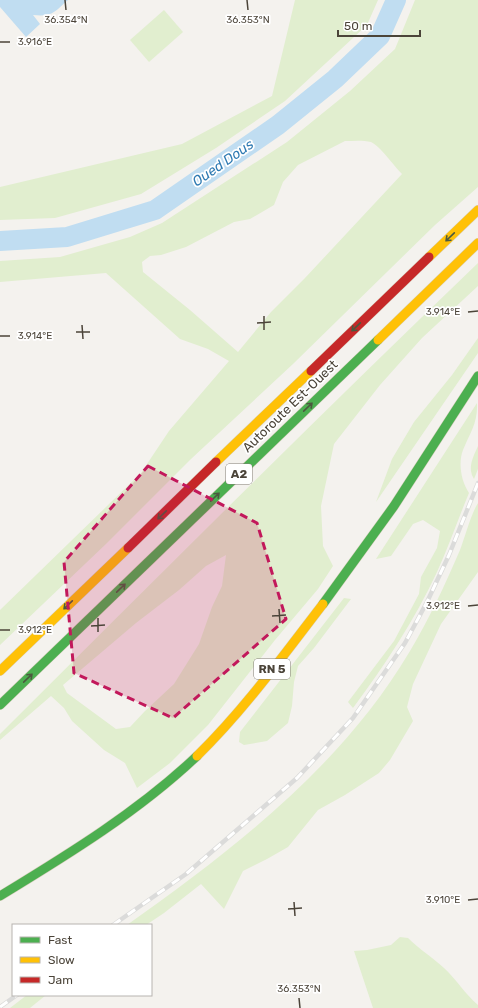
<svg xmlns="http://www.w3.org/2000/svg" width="478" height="1008" font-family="Rubik,sans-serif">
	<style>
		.green { fill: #e1eecf; fill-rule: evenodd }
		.water { fill: #c0ddf1 }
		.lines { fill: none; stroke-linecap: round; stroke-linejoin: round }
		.river { stroke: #c0ddf1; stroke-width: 20 }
		.fast-casing { stroke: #d6cebb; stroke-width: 10 }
		.slow-casing { stroke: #d6cebb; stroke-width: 10 }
		.jam-casing { stroke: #d6cebb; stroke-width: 10 }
		.fast { stroke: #4caf50; stroke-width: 9 }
		.slow { stroke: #ffc107; stroke-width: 9 }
		.jam { stroke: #c62828; stroke-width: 9 }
		.rail-casing { stroke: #dbdbda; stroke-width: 4.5 }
		.rail { stroke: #fff; stroke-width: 3; stroke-dasharray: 9; stroke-linecap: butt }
		.oneway { stroke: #4b593e }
		.marked { fill: #c2185b; fill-opacity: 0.2; stroke: #c2185b; stroke-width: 3; stroke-dasharray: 8 5; stroke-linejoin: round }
		.ticks { fill: none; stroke: #4b4439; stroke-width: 1.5 }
		.labels { text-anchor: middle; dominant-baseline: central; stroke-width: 3.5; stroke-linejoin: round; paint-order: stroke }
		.shield { fill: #fff; stroke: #817c74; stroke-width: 1 }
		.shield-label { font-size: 12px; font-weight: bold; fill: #4b4439 }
		.street-label { font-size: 13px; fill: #4b4439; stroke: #fff }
		.water-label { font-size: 14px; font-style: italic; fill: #2e7ab2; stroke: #fff }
		.ticks-label { font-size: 10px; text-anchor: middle; fill: #4b4439; stroke: #fff; stroke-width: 3.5; stroke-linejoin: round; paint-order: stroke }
	</style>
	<rect width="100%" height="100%" fill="#f4f2ee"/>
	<g class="green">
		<polygon points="295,0 378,0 367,25 285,101 216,148 141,194 55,218 0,220 0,187 182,144 272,96"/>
		<path d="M 415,0 L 478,0 L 478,187 L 435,225 L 293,364 L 191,459 L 107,543 L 0,645 L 0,610 L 141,473 L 169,431 L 229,361 L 208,349 L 180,339 L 106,273 L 0,282 L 0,261 L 60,257 L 130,237 L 162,223 L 287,142 L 350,91 L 395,49 ZM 345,141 C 353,141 363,140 371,142 C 380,146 394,166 402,174 L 305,278 L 271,312 L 238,352 L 190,310 L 143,272 L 142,262 L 150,256 L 161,255 L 186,247 L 234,222 L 250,219 L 274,205 L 283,182 L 298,165 Z"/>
		<polygon points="164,10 183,32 149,62 130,40"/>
		<path d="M 478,263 L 478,286 L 422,338 L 380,385 L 334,444 L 321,506 L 323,546 L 333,566 L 318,589 L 275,640 L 208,725 L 170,763 L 137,788 L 125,763 L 104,750 L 72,721 L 64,708 L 51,696 L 0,740 L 0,734 C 158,576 317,418 478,263 ZM 226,555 L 222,586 L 212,607 L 199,644 L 174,684 L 145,711 L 130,727 L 116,729 L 67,693 L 63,685 L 136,623 L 179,590 L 206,566 Z"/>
		<polygon points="478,338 478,353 376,502 392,459 414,422 452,375"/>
		<path d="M 477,403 C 478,423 470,433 463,450 C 458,463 461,481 469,493 C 458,519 449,546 437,572 C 414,621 385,665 353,708 L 348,702 L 394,641 L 419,594 L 421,577 L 437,548 L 440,531 L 423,520 L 413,524 L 391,556 L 376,559 Z"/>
		<path d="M 478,446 L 478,469 L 474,479 C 467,468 473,457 478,446 Z"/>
		<path d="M 478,503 L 478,572 L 441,624 L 413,684 L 407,707 L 413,721 L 390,760 L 379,773 L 345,795 L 318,810 L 288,847 L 267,859 L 243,871 L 224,909 L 201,884 L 164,913 L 146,925 L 127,925 C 234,849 342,766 410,651 C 429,619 445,585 460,550 C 465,537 471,514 478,503 Z"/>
		<polygon points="344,598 351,599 314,648 298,666 294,682 292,706 288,723 267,741 244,745 239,742 240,732"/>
		<path d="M 400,937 L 408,938 C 419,949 432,957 444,968 C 457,980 464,993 478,1005 L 478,1008 L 373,1008 L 354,951 L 367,950 L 391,945 Z"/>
		<polygon points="27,995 46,995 30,1008 10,1008"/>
	</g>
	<path class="water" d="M 0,0 L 68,0 C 54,12 53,17 33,15 L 40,24 L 26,37 L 0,7 Z"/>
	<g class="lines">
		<polyline class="river" points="0,241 67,237 155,210 278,125 335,79 380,36 396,0"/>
		<defs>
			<g id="fast">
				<polyline points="323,604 394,506 478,376"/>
				<polyline points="0,705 378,340"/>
				<path d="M 0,896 C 69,854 139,811 197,756"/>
			</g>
			<g id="slow">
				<polyline points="429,257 478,210"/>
				<polyline points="378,340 478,243"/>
				<polyline points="216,462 311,371"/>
				<polyline points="0,671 128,548"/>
				<path d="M 197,756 C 244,710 283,656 323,604"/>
			</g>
			<g id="jam">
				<polyline points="311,371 429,257"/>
				<polyline points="128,548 216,462"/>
			</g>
		</defs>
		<use href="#fast" class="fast-casing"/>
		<use href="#slow" class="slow-casing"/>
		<use href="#jam" class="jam-casing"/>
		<use href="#fast" class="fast"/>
		<use href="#slow" class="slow"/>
		<use href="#jam" class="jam"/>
		<defs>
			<g id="rail">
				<polyline points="113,925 186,874 297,778 353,718 405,643 427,602 449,555 478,483"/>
				<polyline points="0,1007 17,995"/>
			</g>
		</defs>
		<use href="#rail" class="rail-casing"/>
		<use href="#rail" class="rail"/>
	</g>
	<defs><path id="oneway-shaft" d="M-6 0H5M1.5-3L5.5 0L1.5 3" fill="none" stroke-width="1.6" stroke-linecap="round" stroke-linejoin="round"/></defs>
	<g class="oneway">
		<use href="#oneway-shaft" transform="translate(450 237) rotate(136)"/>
		<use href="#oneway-shaft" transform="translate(356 327) rotate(136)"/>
		<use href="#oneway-shaft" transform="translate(308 407) rotate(-44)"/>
		<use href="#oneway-shaft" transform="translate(215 497) rotate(-44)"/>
		<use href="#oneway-shaft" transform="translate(162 515) rotate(136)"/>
		<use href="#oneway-shaft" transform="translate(121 588) rotate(-44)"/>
		<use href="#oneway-shaft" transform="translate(68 605) rotate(136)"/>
		<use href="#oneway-shaft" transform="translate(28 678) rotate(-44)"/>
	</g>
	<path class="marked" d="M 148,466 L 257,523 L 286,619 L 173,718 L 74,673 L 64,562 Z"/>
	<path class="ticks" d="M 65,0 L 66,10M 247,0 L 248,10M 0,42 L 10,42M 468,312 L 478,311M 264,316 L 264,330M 257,323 L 271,322M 82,325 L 83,339M 76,332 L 90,332M 0,336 L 10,336M 468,606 L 478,605M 279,609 L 280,623M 272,616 L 286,615M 98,618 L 98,632M 91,626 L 105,625M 0,630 L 10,630M 468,900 L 478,899M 294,902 L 295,916M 288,909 L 302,908M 299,998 L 300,1008"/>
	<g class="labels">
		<g class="shield">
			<rect x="226" y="464" width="26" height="20" rx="3"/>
			<rect x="254" y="659" width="36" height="20" rx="3"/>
		</g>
		<g class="shield-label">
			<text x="239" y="474">A2</text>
			<text x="272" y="669">RN 5</text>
		</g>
		<g class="street-label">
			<text transform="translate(290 406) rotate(-44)">Autoroute Est-Ouest</text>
		</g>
		<g class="water-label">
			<text transform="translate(223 163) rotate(-35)">Oued Dous</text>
		</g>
	</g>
	<g class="ticks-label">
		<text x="66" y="23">36.354°N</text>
		<text x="248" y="23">36.353°N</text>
		<text x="35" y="45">3.916°E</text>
		<text x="443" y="315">3.914°E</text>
		<text x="35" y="339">3.914°E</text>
		<text x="443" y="609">3.912°E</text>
		<text x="35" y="633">3.912°E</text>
		<text x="443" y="903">3.910°E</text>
		<text x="299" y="992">36.353°N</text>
	</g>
	<rect x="12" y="924" width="140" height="72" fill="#ffffff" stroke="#b7b4b0"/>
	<rect x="20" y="937" width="20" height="6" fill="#4caf50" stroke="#b7b4b0"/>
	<text x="48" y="944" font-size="12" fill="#4b4439">Fast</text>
	<rect x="20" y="957" width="20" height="6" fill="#ffc107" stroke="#b7b4b0"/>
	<text x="48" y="964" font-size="12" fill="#4b4439">Slow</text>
	<rect x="20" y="977" width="20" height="6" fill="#c62828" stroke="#b7b4b0"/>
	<text x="48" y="984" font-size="12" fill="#4b4439">Jam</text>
	<path d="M338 30v6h82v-6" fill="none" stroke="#4b4439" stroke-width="2"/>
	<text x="344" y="30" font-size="12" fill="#4b4439" stroke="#ffffff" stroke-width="3" paint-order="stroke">50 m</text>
</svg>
